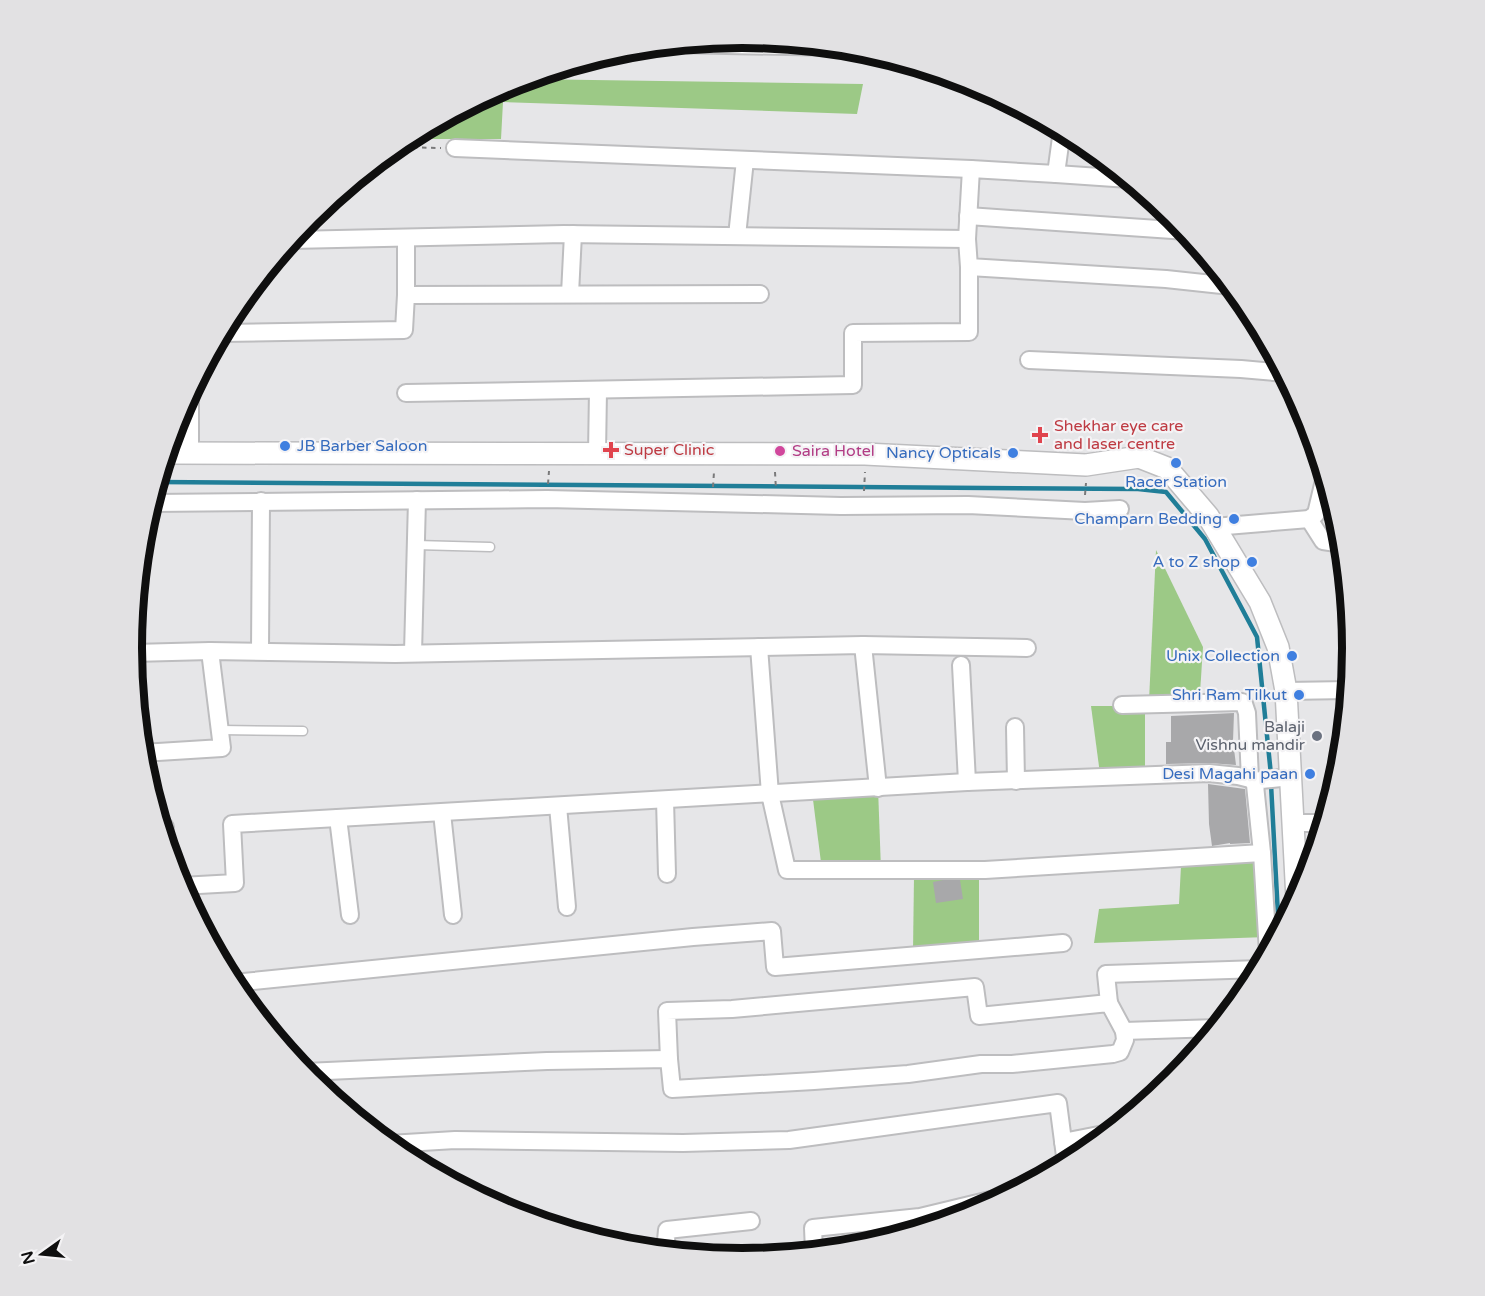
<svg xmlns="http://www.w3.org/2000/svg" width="1485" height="1296" font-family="'Varela Round',sans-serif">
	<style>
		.green { fill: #9cc986 }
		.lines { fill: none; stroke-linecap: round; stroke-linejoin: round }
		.stream { stroke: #207e98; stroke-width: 4.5 }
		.building { fill: #a8a8aa }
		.service-casing { stroke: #bdbdbf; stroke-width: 11 }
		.minor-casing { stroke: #bdbdbf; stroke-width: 20 }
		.tertiary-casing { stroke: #bdbdbf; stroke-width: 24 }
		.path { stroke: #7a7a7b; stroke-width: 2; stroke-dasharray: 4.5 4.5; stroke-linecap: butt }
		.service { stroke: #fff; stroke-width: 8 }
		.minor { stroke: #fff; stroke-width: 16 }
		.tertiary { stroke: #fff; stroke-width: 21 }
		.health-dot { fill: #e0444e; stroke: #f4f3f5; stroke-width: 2 }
		.shop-dot { fill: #3f7fe0; stroke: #f4f3f5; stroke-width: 2 }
		.hotel-dot { fill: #d1479c; stroke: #f4f3f5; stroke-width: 2 }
		.worship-dot { fill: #6b7280; stroke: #f4f3f5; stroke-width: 2 }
		.labels { text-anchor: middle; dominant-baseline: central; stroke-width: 4.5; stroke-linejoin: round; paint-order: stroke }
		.health-label { font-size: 16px; fill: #be3a42; stroke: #f4f3f5; text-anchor: start }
		.shop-label { font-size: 16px; fill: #366cbe; stroke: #f4f3f5; text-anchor: end }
		.hotel-label { font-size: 16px; fill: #b23c85; stroke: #f4f3f5; text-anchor: start }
		.worship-label { font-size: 16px; fill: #5b616d; stroke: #f4f3f5; text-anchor: end }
		.rim { fill: none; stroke: #0f0f0f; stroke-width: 8 }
	</style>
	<rect width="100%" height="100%" fill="#e6e6e8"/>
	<g class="green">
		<polygon points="524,79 863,84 857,114 503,102 501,139 406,139 491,94 503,95 504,101 520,81"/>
		<polygon points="1156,550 1203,647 1200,693 1149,701"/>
		<polygon points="1091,706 1145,706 1145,772 1100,774"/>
		<polygon points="878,788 881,870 822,870 812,792"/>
		<polygon points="1257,857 1267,937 1094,943 1099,909 1179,904 1181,866"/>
		<polygon points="958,872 979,879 979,948 913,952 914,876"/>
	</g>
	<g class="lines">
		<g class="stream">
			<polyline points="158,482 1138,489 1166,492 1205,539 1257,637 1271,775"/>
			<polyline points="1271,784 1279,934"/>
		</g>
	</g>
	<g class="building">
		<polygon points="1234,713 1233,741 1236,765 1209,763 1166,764 1166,742 1171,742 1171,716"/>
		<polygon points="1208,784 1245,789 1250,843 1230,844 1230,843 1212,846 1209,824"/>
		<polygon points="943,880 960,880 963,899 936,903 933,882"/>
	</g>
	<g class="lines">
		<defs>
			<g id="service">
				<polyline points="416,545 490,547"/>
				<polyline points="220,730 303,731"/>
			</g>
			<g id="minor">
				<polyline points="674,44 838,47"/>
				<polyline points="1062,130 1056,174 971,169 967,239 969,267 1166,279 1231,286"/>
				<polyline points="455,148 971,169"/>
				<polyline points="1056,174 1129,179"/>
				<polyline points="968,216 1187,231"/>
				<polyline points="737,236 745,160"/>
				<polyline points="291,240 564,234 967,239"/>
				<polyline points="570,294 573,234"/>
				<polyline points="406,295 760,294"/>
				<polyline points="222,333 404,330 406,295 406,238"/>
				<polyline points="1029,360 1241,369 1285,373"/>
				<polyline points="406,393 853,385 853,333 969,332 969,267"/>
				<polyline points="190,453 190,392"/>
				<polyline points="597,454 598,390"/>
				<polyline points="152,503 547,499 841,506 968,505 1085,511 1120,509"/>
				<polyline points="1309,519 1323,541 1343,544"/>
				<polyline points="1214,527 1309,519 1316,514 1325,476"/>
				<polyline points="863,645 878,788"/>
				<polyline points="759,647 770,794 787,870 985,870 1262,853"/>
				<polyline points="260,651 261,501"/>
				<polyline points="133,653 210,651 395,654 863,645 1027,648"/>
				<polyline points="413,653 417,500"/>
				<polyline points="961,665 967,782"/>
				<polyline points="1286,691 1349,690"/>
				<polyline points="1122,705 1242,702 1244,704 1247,713 1250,779"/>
				<polyline points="1015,727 1016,781"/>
				<polyline points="142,753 222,748 210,651"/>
				<polyline points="665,800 667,874"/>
				<polyline points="558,806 567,907"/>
				<polyline points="442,813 453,915"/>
				<polyline points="338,818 350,915"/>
				<polyline points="1293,823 1324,823"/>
				<polyline points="162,827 165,827"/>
				<polyline points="181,886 235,883 232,824 967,782 1209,773 1238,776 1258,781"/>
				<polyline points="1268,953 1262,853 1255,785 1261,780 1291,777"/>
				<polyline points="233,983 693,937 772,931 775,967 1063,943"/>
				<polyline points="1109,1003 1106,974 1260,969"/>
				<polyline points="669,1059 667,1011 732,1009 975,987 979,1016 1109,1003 1124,1031"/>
				<polyline points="305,1072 547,1061 669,1059 672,1089 814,1081 908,1074 981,1064 1012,1064 1113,1054 1120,1052 1125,1040 1124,1031 1217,1028"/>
				<polyline points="1063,1142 1109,1133"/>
				<polyline points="389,1144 455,1140 683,1143 789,1140 1058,1103 1066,1164"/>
				<polyline points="665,1251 667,1230 751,1221"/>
				<polyline points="814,1251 813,1228 920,1217 1007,1196"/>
			</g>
			<polyline id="tertiary" points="167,453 865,454 1086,465 1139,457 1167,468 1208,516 1260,602 1278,647 1286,691 1297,899"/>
		</defs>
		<use href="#service" class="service-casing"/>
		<use href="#minor" class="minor-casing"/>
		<use href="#tertiary" class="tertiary-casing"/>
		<g class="path">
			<polyline points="395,147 441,148"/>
			<polyline points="775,472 776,490"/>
			<polyline points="548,484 549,471"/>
			<polyline points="713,487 714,472"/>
			<polyline points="864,491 865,472"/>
			<polyline points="1085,495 1086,483"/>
		</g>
		<use href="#service" class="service"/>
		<use href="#minor" class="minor"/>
		<use href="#tertiary" class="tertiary"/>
	</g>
	<g class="health-dot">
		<path d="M1037 426h6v6h6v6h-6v6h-6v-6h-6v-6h6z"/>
		<path d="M608 441h6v6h6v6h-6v6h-6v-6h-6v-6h6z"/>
	</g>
	<g class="shop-dot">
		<circle cx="285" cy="446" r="6"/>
		<circle cx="1013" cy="453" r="6"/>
		<circle cx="1176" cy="463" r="6"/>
		<circle cx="1234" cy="519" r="6"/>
		<circle cx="1252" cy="562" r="6"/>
		<circle cx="1292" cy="656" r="6"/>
		<circle cx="1299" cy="695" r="6"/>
		<circle cx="1310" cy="774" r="6"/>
	</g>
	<circle class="hotel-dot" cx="780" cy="451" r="6"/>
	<circle class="worship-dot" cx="1317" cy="736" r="6"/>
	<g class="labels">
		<g class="health-label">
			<text x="1054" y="426">Shekhar eye care<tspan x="1054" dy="18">and laser centre</tspan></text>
			<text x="624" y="450">Super Clinic</text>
		</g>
		<g class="shop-label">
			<text x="297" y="446" text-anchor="start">JB Barber Saloon</text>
			<text x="1001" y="453">Nancy Opticals</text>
			<text x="1176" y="482" text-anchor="middle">Racer Station</text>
			<text x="1222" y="519">Champarn Bedding</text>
			<text x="1240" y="562">A to Z shop</text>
			<text x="1280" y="656">Unix Collection</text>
			<text x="1287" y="695">Shri Ram Tilkut</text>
			<text x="1298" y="774">Desi Magahi paan</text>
		</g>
		<g class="hotel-label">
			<text x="792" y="451">Saira Hotel</text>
		</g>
		<g class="worship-label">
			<text x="1305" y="727">Balaji<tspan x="1305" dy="18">Vishnu mandir</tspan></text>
		</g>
	</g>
	<path d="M0 0H1485V1296H0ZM142 648a600 600 0 1 1 1200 0a600 600 0 1 1-1200 0Z" fill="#e2e1e3" fill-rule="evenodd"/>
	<path class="rim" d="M142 648a600 600 0 1 1 1200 0a600 600 0 1 1-1200 0Z"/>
	<g transform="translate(42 1254) rotate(255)" stroke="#f4f3f5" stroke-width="4.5" paint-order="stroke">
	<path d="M0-4.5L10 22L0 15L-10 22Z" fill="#0f0f0f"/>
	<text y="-9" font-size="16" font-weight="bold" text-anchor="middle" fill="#0f0f0f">N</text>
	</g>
</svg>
